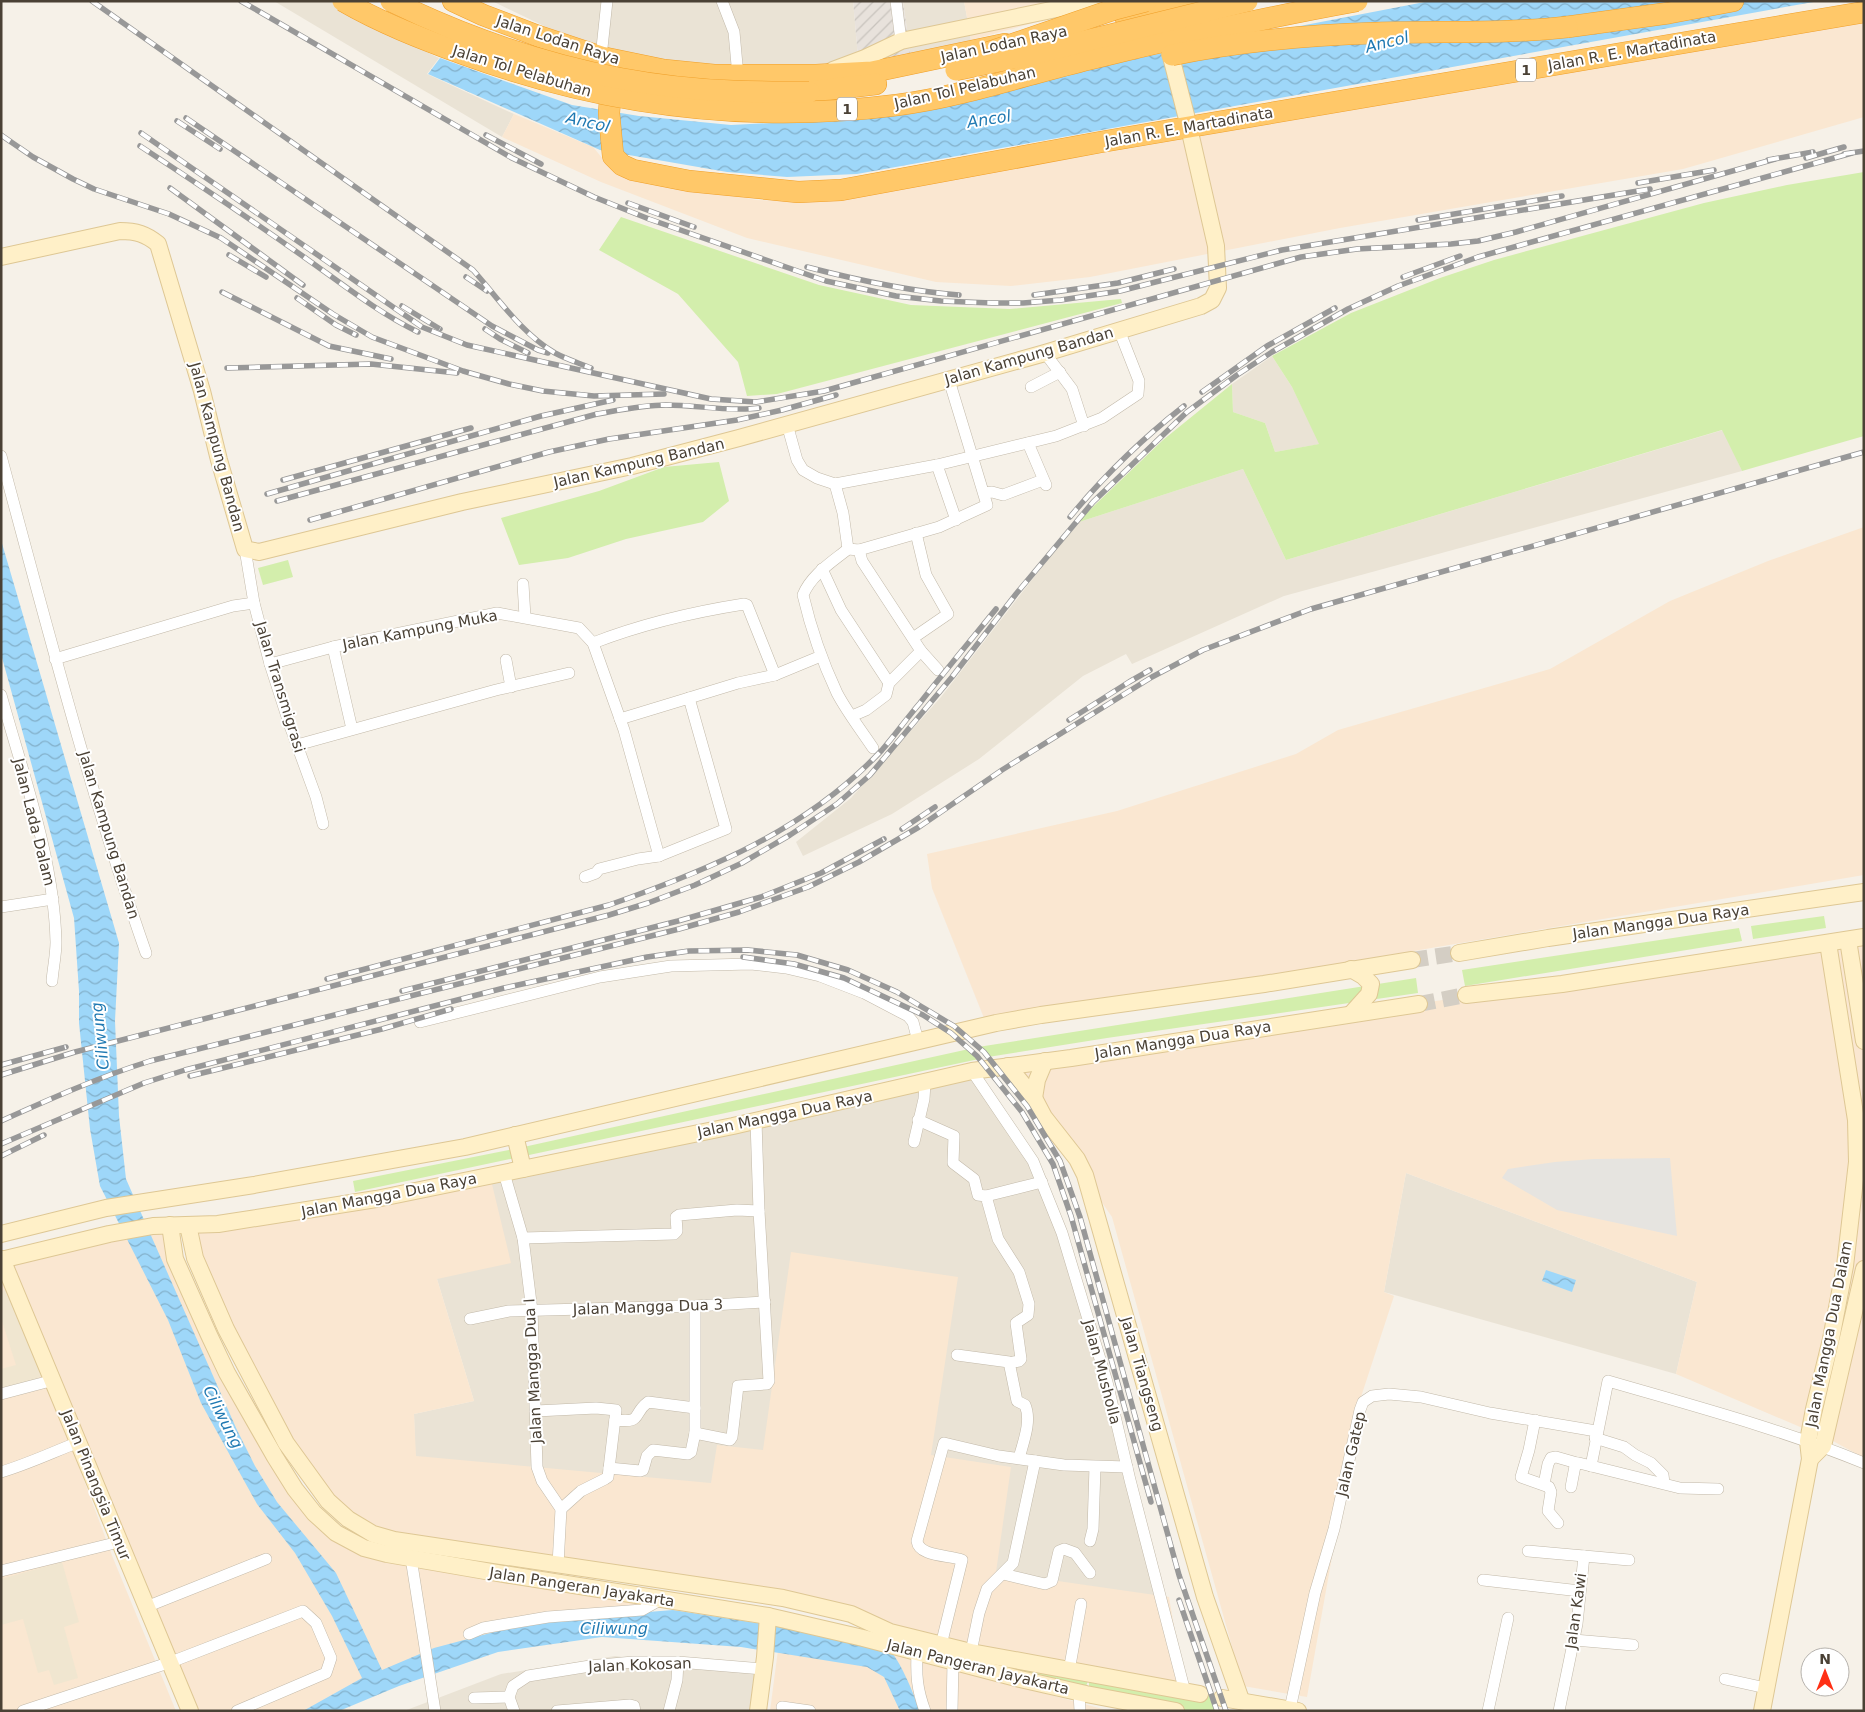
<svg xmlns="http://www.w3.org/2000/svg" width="1865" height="1712" font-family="'DejaVu Sans',sans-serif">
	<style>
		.residential { fill: #eae3d5 }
		.commercial { fill: #fae7d1 }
		.industrial { fill: url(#industrial-furrows) }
		.education { fill: #f0e6d0 }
		.green { fill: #d3eeac }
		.parking { fill: #e6e4e0 }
		.water { fill: url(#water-waves) }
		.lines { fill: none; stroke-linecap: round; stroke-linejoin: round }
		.secondary-tunnel { stroke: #d4cec4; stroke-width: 16; stroke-dasharray: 16 8; stroke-linecap: butt }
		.street-casing { stroke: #c2b9a9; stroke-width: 12 }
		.secondary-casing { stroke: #dec794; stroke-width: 18 }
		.highway-casing { stroke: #f09f28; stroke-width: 22 }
		.street { stroke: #fff; stroke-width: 11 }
		.secondary { stroke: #fff0c8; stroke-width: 16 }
		.highway { stroke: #ffc869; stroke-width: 21 }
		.rail-casing { stroke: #989898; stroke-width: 5.5 }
		.rail { stroke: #fff; stroke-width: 4; stroke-dasharray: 11; stroke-linecap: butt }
		.highway-bridge-casing { stroke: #f09f28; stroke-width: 22; stroke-linecap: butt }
		.highway-bridge { stroke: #ffc869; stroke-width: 21 }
		.labels { text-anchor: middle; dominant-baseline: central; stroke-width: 4; stroke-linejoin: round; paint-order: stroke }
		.shield { fill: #fff; stroke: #807a72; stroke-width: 1 }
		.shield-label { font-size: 14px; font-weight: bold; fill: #4a4135 }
		.street-label { font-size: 15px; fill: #4a4135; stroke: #fff }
		.water-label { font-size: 16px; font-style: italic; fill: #1f79b2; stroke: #fff }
	</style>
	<defs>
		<pattern id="industrial-furrows" width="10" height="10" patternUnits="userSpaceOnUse" patternTransform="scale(1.25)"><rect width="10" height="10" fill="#e8e2dc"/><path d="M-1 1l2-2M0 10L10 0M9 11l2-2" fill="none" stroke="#c8c3bd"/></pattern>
		<pattern id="water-waves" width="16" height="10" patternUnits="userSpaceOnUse" patternTransform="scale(1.25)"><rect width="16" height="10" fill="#9ed7f9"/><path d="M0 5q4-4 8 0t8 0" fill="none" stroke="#83b0ca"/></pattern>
	</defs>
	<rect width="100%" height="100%" fill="#f6f1e8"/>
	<g class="residential">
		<polygon points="274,1 330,1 371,25 439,58 427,74 514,114 502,137"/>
		<polygon points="492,1 853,1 859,69 706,72 635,58 546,27"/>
		<polygon points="903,1 964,1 971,40 911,58"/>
		<polygon points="1272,356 1292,387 1320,444 1275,452 1265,423 1233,412 1232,384"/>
		<polygon points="1723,430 1742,471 1284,596 1132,664 1126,654 1083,676 979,759 892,814 803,856 796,842 851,798 941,697 1076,523 1243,469 1286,560"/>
		<polygon points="972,1071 1009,1124 1062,1233 1185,1692 851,1614 418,1544 414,1414 474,1401 437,1279 490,1176"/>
		<polygon points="1406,1173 1697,1282 1676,1374 1384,1292"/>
		<polygon points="615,1656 756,1673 752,1711 404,1711 501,1674"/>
	</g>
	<g class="commercial">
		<polygon points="964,1 1114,1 971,40"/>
		<polygon points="1864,21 1864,117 1683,169 1340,228 1090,277 1011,286 936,282 747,238 601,182 502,137 514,114 593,147 613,171 756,200 822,202"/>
		<polygon points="1864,527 1864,875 986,1023 932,888 927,854 1117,811 1296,754 1338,730 1550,669 1670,601 1768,561"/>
		<polygon points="1864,937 1864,1458 1833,1441 1676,1374 1697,1282 1406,1173 1384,1292 1394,1296 1360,1400 1307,1697 1243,1686 1112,1217 1008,1065"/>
		<polygon points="490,1176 511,1263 437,1279 474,1401 414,1414 416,1456 711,1483 717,1445 763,1450 791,1252 958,1277 931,1455 1011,1467 996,1572 1169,1597 1185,1692 1008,1660 851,1614 394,1540 348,1519 286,1443 188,1225"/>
		<polygon points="170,1225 209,1335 314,1513 364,1548 660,1600 645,1612 535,1621 306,1711 189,1711 9,1279 113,1558 176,1711 1,1711 1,1260"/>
		<polygon points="781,1627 868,1646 1110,1711 770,1711"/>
	</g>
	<polygon class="industrial" points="853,1 903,1 911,58 859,69"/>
	<g class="education">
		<polygon points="6,1288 42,1375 33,1382 1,1390 1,1369 16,1365 1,1318 1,1293"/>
		<polygon points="62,1562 79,1622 64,1627 78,1678 54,1685 49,1670 38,1673 23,1619 1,1625 1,1579"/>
	</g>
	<g class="green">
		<polygon points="1864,172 1864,436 1742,471 1722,430 1286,560 1243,469 1076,523 1163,440 1232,384 1233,412 1265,423 1275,452 1319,444 1292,387 1272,356 1351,313 1440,278 1494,260 1704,203 1787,185"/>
		<polygon points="621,217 819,285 911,305 1010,309 1121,299 1122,303 777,394 747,396 738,362 678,294 599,250"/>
		<polygon points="719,462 729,501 703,522 626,539 568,558 519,565 501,518 599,491 664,467"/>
		<polygon points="288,560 293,577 263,585 258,568"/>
		<polygon points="1824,916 1826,928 1753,939 1751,926"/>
		<polygon points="1739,928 1742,941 1465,986 1462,970"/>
		<polygon points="1416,978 1418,993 1107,1038 988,1057 978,1047"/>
		<polygon points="969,1049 979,1059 355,1192 353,1181 519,1148"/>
		<polygon points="943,1645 1212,1696 1218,1711 1181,1711 1089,1693 1089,1678 1084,1692 953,1662"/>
	</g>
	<polygon class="parking" points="1670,1158 1677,1236 1557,1210 1502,1178 1508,1169 1555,1162 1594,1159"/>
	<g class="water">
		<polygon points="1430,1 1819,1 857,174 787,177 727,172 600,150 428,74 440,58 572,105 639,116 731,125 869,118 1180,49"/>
		<path d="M 1,540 L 119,943 L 115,1021 L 119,1116 L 126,1179 L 237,1430 L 255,1466 L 277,1502 L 336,1573 L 382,1670 L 434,1648 L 535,1621 L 673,1610 L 861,1639 C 868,1641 878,1641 884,1645 C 897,1651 915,1697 920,1711 L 900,1711 L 884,1677 L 867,1667 L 741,1647 L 602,1637 L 498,1652 L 399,1686 L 339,1711 L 303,1711 L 362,1678 L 332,1616 L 295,1553 L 257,1504 L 201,1403 L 168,1320 L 100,1186 L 90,1129 L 79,1023 L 79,991 L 74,918 L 1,654 Z"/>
		<polygon points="1546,1270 1576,1280 1572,1292 1542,1281"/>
	</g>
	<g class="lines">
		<g class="secondary-tunnel">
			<polyline points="1412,960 1459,953"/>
			<polyline points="1419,1004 1466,995"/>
		</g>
		<defs>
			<g id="street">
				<polyline points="722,1 734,32 738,76"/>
				<polyline points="896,1 901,41"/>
				<polyline points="601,57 607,1"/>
				<polyline points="1045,353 1072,389 1084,426"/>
				<polyline points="1031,387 1060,372"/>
				<polyline points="787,424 797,460 803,470 817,478 835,484 937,465 1056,436 1102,418 1138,394 1139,381 1119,330"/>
				<polyline points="1028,443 1046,485"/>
				<path d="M 1,456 C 46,623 89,790 146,953"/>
				<polyline points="937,465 956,520"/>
				<polyline points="835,484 843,513 848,549"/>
				<polyline points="984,493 992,492 1003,495 1043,480"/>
				<polyline points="245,549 254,603 270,664 289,723 316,797 323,824"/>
				<polyline points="859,550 939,527 987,505 949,380"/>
				<polyline points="822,569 841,610 889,683"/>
				<polyline points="523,584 525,617"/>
				<polyline points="913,638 948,614 926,575 916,533"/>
				<path d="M 593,643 C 642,624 693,612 744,604 L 747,605 L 775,675"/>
				<polyline points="333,647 352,729"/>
				<polyline points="55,659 233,606 254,603"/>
				<polyline points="506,660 511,687"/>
				<polyline points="270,664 333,647 497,613 579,628 593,643 624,730 659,856"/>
				<path d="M 1,695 C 23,774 54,859 56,942 C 56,955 53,968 52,981"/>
				<polyline points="689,698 738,683 775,675 821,656"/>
				<polyline points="852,716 866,710 886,695 889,683 921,651"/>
				<polyline points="297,745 496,690 569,673"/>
				<path d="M 873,748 C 861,730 847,712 837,693 C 822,661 811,629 803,595 C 811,575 832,562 848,549 L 859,550 L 862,561 L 921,651 L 938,670"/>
				<polyline points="585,877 596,873 599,869 638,859 659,856 726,829 689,698 620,719"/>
				<polyline points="1,907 53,899"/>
				<polyline points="420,1022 600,977 671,966 751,964 786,968 820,976 864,993 908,1016 913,1022 918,1041"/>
				<polyline points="972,1071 1033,1161 1062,1233 1107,1382 1130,1480 1185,1692"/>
				<polyline points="918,1120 954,1136 953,1163 974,1179 978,1195 986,1196 998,1239 1019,1272 1029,1304 1028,1315 1016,1323 1021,1359 1019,1361 1009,1363"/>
				<polyline points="914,1142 924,1099 925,1083"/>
				<polyline points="504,1173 523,1238 532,1311 537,1467 542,1481 561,1509 558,1565"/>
				<polyline points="986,1196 1042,1182"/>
				<polyline points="523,1238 674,1234 677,1231 676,1217 679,1215 737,1210 759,1211"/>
				<polyline points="470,1319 509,1311 695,1306 765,1302"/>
				<path d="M 957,1355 L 1009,1362 L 1017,1401 L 1025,1405 C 1032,1421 1023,1443 1019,1458"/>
				<polyline points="1,1394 54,1380"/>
				<polyline points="536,1411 596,1408 616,1410 608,1477 605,1479 581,1491 561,1509"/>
				<path d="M 615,1420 C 644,1423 631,1415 648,1402 L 695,1408"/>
				<polyline points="1535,1420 1529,1450 1521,1477 1549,1487 1551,1492 1548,1511 1558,1523"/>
				<polyline points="695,1433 695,1306"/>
				<polyline points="1595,1438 1624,1447 1635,1455 1651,1463 1663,1475 1664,1483"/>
				<path d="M 1591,1466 L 1608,1381 C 1694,1406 1781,1429 1864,1463"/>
				<polyline points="609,1468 640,1471 643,1470 647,1456 653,1450 688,1454 691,1452 695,1433 730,1440 732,1437 738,1386 767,1384 769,1381 759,1211 756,1121"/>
				<path d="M 1,1472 C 28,1464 53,1452 79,1442"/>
				<polyline points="1544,1484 1548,1464 1551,1458 1556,1457 1577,1463"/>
				<polyline points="1571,1487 1575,1466 1577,1463 1579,1463 1680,1488 1718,1489"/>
				<polyline points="1090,1541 1093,1529 1095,1467"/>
				<polyline points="1528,1551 1629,1560"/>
				<polyline points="411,1558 435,1711"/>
				<polyline points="1,1571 119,1542"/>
				<polyline points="1003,1574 1045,1584 1052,1581 1059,1551 1064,1549 1075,1553 1090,1573"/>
				<polyline points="1483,1580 1580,1591"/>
				<polyline points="146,1607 266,1559"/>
				<polyline points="469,1634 483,1628 548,1617 642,1610 660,1600"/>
				<polyline points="1574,1640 1633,1645"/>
				<path d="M 941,1645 L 962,1560 C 950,1555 919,1557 917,1541 L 944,1443 L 999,1456 L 1064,1465 L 1127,1467"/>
				<polyline points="971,1652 979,1613 987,1589 1013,1563 1035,1461"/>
				<path d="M 917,1653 C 916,1676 917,1689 925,1711"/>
				<polyline points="1069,1671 1081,1604"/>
				<polyline points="1725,1679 1766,1688"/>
				<polyline points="1079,1693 1080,1711"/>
				<polyline points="474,1698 509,1697"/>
				<polyline points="782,1707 810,1711"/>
				<polyline points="1290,1709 1315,1593 1334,1529 1360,1410 1363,1402 1372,1396 1389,1394 1421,1397 1490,1413 1596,1431"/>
				<polyline points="23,1711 171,1662 303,1611 316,1623 331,1658 326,1673 237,1711"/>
				<polyline points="514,1711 509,1697 513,1686 528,1676 590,1666 633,1662 678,1662 763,1669"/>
				<polyline points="557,1711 630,1705 634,1706 635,1711"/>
				<polyline points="669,1711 677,1680 678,1662"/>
				<polyline points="952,1711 953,1662"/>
				<polyline points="1488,1711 1508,1618"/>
				<polyline points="1559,1711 1577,1624 1584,1556"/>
			</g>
			<g id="secondary">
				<polyline points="833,70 865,58 901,41 1095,1"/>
				<path d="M 1,257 L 120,231 C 136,231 146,234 158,244 L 202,391 L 219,460 L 245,549 L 259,552 L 462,502 L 632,466 L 739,438 L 1045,353 L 1201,306 L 1212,300 L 1218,288 L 1216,246 L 1187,119 L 1168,45"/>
				<polyline points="1848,940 1864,1041"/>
				<polyline points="1459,953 1548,938 1864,892"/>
				<polyline points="1466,995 1562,984 1864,937"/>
				<polyline points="1351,1014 1369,994 1371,984 1363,976 1351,969"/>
				<polyline points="1008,1066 1034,1098 1044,1117 1077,1159 1085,1175 1205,1597 1241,1700"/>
				<polyline points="1034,1098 1037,1080 1045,1061"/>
				<polyline points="515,1135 523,1169"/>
				<polyline points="170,1225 175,1259 209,1335 227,1373 275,1457 295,1489 314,1513 336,1533 364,1548 387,1554 491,1572 768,1616 863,1638 1020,1679 1086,1694 1176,1711"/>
				<polyline points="188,1225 195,1258 226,1329 286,1443 328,1501 348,1519 373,1534 394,1540 783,1598 851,1614 890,1632 971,1652 1200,1694"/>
				<polyline points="1,1234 106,1208 254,1185 465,1147 996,1023 1041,1015 1264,984 1412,960"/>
				<polyline points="2,1259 190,1711"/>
				<polyline points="1,1260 109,1234 153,1226 218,1224 376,1199 733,1126 972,1071 1071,1058 1419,1004"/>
				<polyline points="1810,1459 1823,1446 1864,1269"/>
				<polyline points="1222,1698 1298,1711"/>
				<polyline points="758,1711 765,1657 768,1616"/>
				<polyline points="1762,1711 1810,1459 1808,1441 1814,1409 1831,1339 1845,1266 1857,1162 1856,1120 1828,943"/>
			</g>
			<g id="highway">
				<polyline points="453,1 483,15 538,36 601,57 664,70 714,75 816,75 872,72 1005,44"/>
				<polyline points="1125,16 1190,1"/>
				<polyline points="1567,27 1669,13 1733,1"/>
				<polyline points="613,60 609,113 613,156 622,165 633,170 689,181 798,192 841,190 1101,142 1864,12"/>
				<polyline points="809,92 876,84"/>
			</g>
		</defs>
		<use href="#street" class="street-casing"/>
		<use href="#secondary" class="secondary-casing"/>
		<use href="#highway" class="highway-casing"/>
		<use href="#street" class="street"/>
		<use href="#secondary" class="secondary"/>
		<use href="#highway" class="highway"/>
		<defs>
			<g id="rail">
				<path d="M 92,1 L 473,270 C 498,298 522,334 555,353 C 566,359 579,363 591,368"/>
				<polyline points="241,1 512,158 594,197 649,219 826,281 896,296 941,301 992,303 1023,303 1061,300 1120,291 1282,250 1650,189"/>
				<polyline points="186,118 492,326 538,350 548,353"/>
				<polyline points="177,121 220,149"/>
				<polyline points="141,133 422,327 467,345 711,399 756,402 824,391 1301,257 1357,249 1451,244 1478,241 1516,232 1775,159"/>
				<polyline points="1,135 33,157 73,179 94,189 169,214 221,238 333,314 372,337 463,371 509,384 543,391 594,396 664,394"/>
				<polyline points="486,135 541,164"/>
				<path d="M 140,146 C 195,182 250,219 304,257 C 341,283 377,312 418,332"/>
				<polyline points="1844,154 1864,151"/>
				<polyline points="1806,158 1844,147"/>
				<polyline points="1768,160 1813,152"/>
				<polyline points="1638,183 1714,170"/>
				<polyline points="170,188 303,285"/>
				<polyline points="628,203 694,227"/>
				<polyline points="1418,220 1562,196"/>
				<polyline points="229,255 266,277"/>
				<path d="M 807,267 C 857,280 907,291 959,295"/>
				<polyline points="466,277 487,291"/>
				<polyline points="1403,277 1460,256"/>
				<polyline points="222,292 329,346 391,359"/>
				<polyline points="1034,295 1118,283 1174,269"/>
				<polyline points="297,298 336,325 356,335"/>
				<polyline points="402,306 440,329"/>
				<polyline points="485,329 500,339 528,353"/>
				<polyline points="227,368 371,364 457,373"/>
				<polyline points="1202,392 1267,346 1335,308"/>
				<polyline points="283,480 471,428"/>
				<polyline points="267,494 541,416 613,400"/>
				<path d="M 277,501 L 597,414 C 620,410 643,405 666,405 C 697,405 729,412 759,408"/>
				<path d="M 1070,517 C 1103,477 1143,438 1184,406"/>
				<polyline points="310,520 549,452 609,439 737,420 782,410 836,395"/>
				<polyline points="1069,720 1129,682 1150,670"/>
				<polyline points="902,829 935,807"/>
				<polyline points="743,957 794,964 844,978 923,1015 951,1033 977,1056 1022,1112 1053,1164 1071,1216 1151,1502"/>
				<path d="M 327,979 L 609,905 C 709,870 807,830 882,750 C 895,735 907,718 920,703 C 945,671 971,640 996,609"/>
				<polyline points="402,991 678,921 761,897 821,873 884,839"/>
				<polyline points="1,1065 66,1047"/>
				<polyline points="1,1075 75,1052 609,915 648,903 695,885 742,863 790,835 837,804 870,775 952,677 1016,594 1093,502 1187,412 1237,375 1272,352 1348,309 1398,286 1478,257 1852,153"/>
				<polyline points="190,1076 382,1029 451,1009"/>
				<path d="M 1,1121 C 50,1099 99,1077 150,1061 L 679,929 L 739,912 L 808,887 L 859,862 L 919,827 L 1002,770 L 1152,677 L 1203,650 L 1311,609 L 1864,452"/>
				<polyline points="1,1144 144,1083 185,1070 504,988 647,957 689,951 748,950 797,955 848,970 897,992 954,1026 984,1052 1027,1106 1060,1161 1080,1217 1179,1575 1226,1711"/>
				<polyline points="1,1156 44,1135"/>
				<polyline points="1179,1600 1217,1711"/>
			</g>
		</defs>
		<use href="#rail" class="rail-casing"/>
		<use href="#rail" class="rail"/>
		<defs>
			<g id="highway-bridge">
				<path d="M 343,1 C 381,23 422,39 463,54 C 603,105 748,124 897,105 C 961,97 1027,74 1090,59 C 1179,37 1268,17 1357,1"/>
				<path d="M 391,1 C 498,53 614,87 733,91 C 758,92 784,92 809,92"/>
				<polyline points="987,53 1115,9 1146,1"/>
				<path d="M 1172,55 C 1240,41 1307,35 1376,33 C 1440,31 1504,34 1567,27"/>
				<polyline points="956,70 1033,54 1247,1"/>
			</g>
		</defs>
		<use href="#highway-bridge" class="highway-bridge-casing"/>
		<use href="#highway-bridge" class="highway-bridge"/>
	</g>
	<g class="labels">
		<g class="shield">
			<rect x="1516" y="58.5" width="20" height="23" rx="4"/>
			<rect x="837" y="97.5" width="20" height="23" rx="4"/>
		</g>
		<g class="shield-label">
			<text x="1526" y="70">1</text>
			<text x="847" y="109">1</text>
		</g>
		<g class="street-label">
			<text transform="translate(558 40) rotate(18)">Jalan Lodan Raya</text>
			<text transform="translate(1004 44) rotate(-12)">Jalan Lodan Raya</text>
			<text transform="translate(1632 51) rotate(-10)">Jalan R. E. Martadinata</text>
			<text transform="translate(522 71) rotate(17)">Jalan Tol Pelabuhan</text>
			<text transform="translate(965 88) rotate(-13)">Jalan Tol Pelabuhan</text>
			<text transform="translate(1189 127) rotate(-10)">Jalan R. E. Martadinata</text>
			<text transform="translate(1029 356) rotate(-16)">Jalan Kampung Bandan</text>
			<text transform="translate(217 447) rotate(75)">Jalan Kampung Bandan</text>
			<text transform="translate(639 463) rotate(-13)">Jalan Kampung Bandan</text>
			<text transform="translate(420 630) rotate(-11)">Jalan Kampung Muka</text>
			<text transform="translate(280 687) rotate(73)">Jalan Transmigrasi</text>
			<text transform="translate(34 822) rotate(76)">Jalan Lada Dalam</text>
			<text transform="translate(109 835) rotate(73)">Jalan Kampung Bandan</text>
			<text transform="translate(1661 922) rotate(-8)">Jalan Mangga Dua Raya</text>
			<text transform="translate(1183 1040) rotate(-9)">Jalan Mangga Dua Raya</text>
			<text transform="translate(785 1114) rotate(-12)">Jalan Mangga Dua Raya</text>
			<text transform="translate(389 1195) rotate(-11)">Jalan Mangga Dua Raya</text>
			<text transform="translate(648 1307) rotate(-2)">Jalan Mangga Dua 3</text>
			<text transform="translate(1829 1334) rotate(-79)">Jalan Mangga Dua Dalam</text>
			<text transform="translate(533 1371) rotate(-93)">Jalan Mangga Dua I</text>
			<text transform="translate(1102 1372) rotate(75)">Jalan Musholla</text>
			<text transform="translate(1142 1374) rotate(74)">Jalan Tiangseng</text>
			<text transform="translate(1351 1454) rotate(-77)">Jalan Gatep</text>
			<text transform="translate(96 1485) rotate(68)">Jalan Pinangsia Timur</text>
			<text transform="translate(582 1587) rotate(9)">Jalan Pangeran Jayakarta</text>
			<text transform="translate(1576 1611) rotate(-82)">Jalan Kawi</text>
			<text transform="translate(640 1665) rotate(-2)">Jalan Kokosan</text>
			<text transform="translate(978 1667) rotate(14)">Jalan Pangeran Jayakarta</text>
		</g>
		<g class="water-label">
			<text transform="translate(1387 42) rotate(-14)">Ancol</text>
			<text transform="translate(989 119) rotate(-9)">Ancol</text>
			<text transform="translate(588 122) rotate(13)">Ancol</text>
			<text transform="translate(100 1036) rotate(-96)">Ciliwung</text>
			<text transform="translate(223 1417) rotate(63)">Ciliwung</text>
			<text x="614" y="1628">Ciliwung</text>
		</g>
	</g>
	<rect width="1865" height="1712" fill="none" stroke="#4a4135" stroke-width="5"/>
	<g transform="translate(1825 1672)"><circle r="24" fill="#ffffff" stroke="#b7b3ae"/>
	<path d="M0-4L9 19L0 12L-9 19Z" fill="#ff3015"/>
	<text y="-8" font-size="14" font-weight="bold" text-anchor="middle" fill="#4a4135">N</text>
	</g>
</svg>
